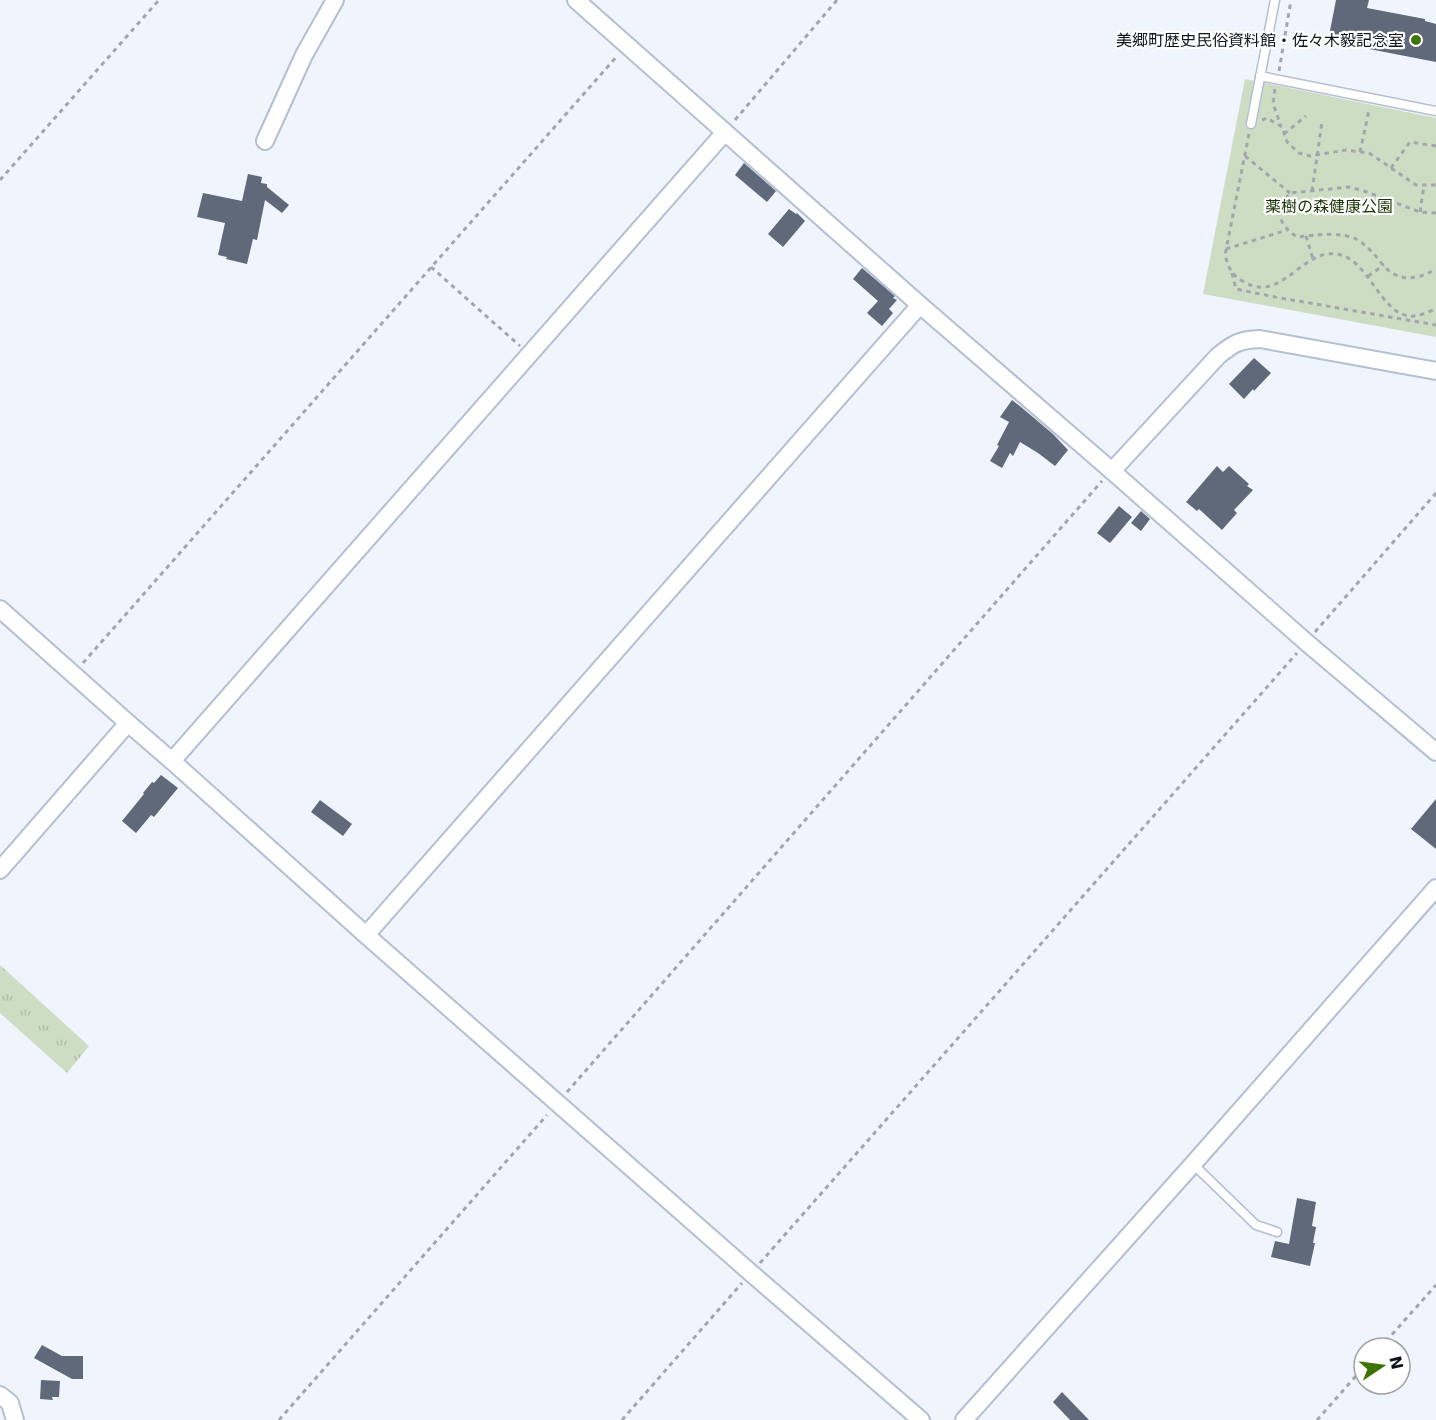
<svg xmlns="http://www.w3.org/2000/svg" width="1436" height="1420" font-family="'DejaVu Sans','Noto Sans JP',sans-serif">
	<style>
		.grass { fill: url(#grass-tufts) }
		.green { fill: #cdddc3 }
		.building { fill: #5f6979 }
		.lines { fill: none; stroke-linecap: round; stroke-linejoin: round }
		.service-casing { stroke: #b4bfd1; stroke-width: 11 }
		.minor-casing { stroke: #b4bfd1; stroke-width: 20 }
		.path { stroke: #a2a6ae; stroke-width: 3; stroke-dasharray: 4.5 4.5; stroke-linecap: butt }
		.service { stroke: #fff; stroke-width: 8 }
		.minor { stroke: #fff; stroke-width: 16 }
		.poi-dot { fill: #3e7400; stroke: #fff; stroke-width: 2 }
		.labels { text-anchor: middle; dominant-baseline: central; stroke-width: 4.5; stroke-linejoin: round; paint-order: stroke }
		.poi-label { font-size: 16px; fill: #10141a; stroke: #fff; text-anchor: end }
		.park-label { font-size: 16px; fill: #1a3305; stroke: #fff }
	</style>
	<defs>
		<pattern id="grass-tufts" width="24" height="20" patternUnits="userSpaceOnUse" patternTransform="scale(1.5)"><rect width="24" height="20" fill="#cdddc3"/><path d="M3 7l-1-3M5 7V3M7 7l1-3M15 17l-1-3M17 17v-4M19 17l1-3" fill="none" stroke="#afbda7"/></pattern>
	</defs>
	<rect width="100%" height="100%" fill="#f0f4fc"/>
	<polygon class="grass" points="0,965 89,1046 67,1073 0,1013"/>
	<polygon class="green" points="1245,79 1436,118 1436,337 1203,294"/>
	<g class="building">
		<polygon points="1336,0 1369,0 1367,8 1425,19 1425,21 1436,24 1436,62 1328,41"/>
		<polygon points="744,163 776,191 767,202 735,175"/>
		<polygon points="248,174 262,177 261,183 267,184 267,187 289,205 282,213 265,200 257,240 253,239 247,264 226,259 227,257 218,255 225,223 197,217 203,193 242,201"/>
		<polygon points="789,209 796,214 797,213 805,221 783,247 768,234"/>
		<polygon points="862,268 895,296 893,298 897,300 889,309 893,313 882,326 867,313 878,301 853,279"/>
		<polygon points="1254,358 1271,373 1254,391 1253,389 1244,399 1229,384"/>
		<polygon points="1012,400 1021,407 1053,434 1068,450 1055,466 1038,453 1020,442 1013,456 1010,453 1002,468 990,461 999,446 997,445 1009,422 1000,417"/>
		<polygon points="1217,466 1223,472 1229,466 1249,484 1247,486 1253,490 1234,510 1237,513 1222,530 1199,509 1197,511 1186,502"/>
		<polygon points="1119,506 1132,517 1110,543 1097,533"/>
		<polygon points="1141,511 1150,519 1141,531 1131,523"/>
		<polygon points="161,775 178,788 154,817 151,815 136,833 122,821 144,794 143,793 152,782 154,783"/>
		<polygon points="1436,799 1436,849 1411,829"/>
		<polygon points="320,800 352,824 343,836 311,812"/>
		<polygon points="1297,1198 1316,1202 1312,1226 1316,1227 1313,1243 1315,1243 1310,1266 1271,1257 1275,1241 1289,1244"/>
		<polygon points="42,1345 62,1356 83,1356 83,1379 72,1379 34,1358"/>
		<polygon points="41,1380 60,1381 59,1397 52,1397 53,1400 40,1399"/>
		<polygon points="1062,1392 1089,1420 1070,1420 1053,1402"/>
	</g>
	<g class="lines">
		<defs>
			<g id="service">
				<polyline points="1260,76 1436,111"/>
				<polyline points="1251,124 1275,0"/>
				<polyline points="1193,1164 1256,1225 1277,1232"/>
			</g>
			<g id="minor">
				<polyline points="576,0 920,305 1112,471 1306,642 1436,752"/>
				<polyline points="265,141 304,55 335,0"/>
				<path d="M 1112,471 L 1218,356 C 1234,343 1239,340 1260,339 L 1436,371"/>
				<polyline points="0,609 128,723 172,761 366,935 751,1273 921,1420"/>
				<polyline points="172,761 725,132"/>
				<polyline points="0,870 128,723"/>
				<polyline points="366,935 920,305"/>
				<polyline points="0,1395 10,1403 15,1420"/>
				<polyline points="964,1420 1193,1164 1436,888"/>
			</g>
		</defs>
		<use href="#service" class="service-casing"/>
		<use href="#minor" class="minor-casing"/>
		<g class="path">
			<polyline points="1279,71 1291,0"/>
			<polyline points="1275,89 1273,103 1281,126"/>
			<polyline points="735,120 837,0"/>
			<polyline points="1262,120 1267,118 1282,127 1287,142 1299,153 1310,156 1346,150 1369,153 1416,185 1436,185"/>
			<path d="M 1249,134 L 1225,255 C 1229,269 1232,276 1246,283 C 1282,302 1302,249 1337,254 C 1369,259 1379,312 1409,316 C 1418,317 1428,312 1436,309"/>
			<polyline points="1284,134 1306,116"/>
			<polyline points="1360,152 1369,110"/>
			<polyline points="1245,156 1290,193"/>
			<polyline points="1391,168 1410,142 1436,146"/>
			<polyline points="0,180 159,0"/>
			<polyline points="1312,191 1322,122"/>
			<polyline points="1420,212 1424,185"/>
			<path d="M 1436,213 L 1420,212 L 1364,191 L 1349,187 L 1290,193 C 1274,211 1278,224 1297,237 C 1314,235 1343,231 1358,240 C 1362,242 1365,246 1369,249 C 1376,255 1381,264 1388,270 C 1404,283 1420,278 1436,269"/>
			<polyline points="1306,236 1313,259"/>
			<polyline points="1226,249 1287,230"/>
			<polyline points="431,267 520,346"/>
			<polyline points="1232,273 1236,289 1275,297 1436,325"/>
			<polyline points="1368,276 1384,265"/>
			<polyline points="1315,632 1436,493"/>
			<polyline points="83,663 618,55"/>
			<polyline points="567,1092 1102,481"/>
			<polyline points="760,1263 1297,653"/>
			<polyline points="1380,1348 1436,1285"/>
			<polyline points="279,1420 547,1115"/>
			<polyline points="622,1420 742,1283"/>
			<polyline points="1317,1420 1364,1367"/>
		</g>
		<use href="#service" class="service"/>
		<use href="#minor" class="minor"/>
	</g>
	<circle class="poi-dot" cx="1416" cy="40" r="6"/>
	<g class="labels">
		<g class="poi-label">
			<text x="1404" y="40">美郷町歴史民俗資料館・佐々木毅記念室</text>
		</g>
		<g class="park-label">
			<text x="1329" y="206">薬樹の森健康公園</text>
		</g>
	</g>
	<g transform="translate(1382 1366) rotate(77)"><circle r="28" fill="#ffffff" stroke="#9fa1a3" stroke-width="1.5"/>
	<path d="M0-4.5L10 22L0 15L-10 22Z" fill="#3e7400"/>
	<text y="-9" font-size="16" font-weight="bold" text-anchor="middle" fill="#10141a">N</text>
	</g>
</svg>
